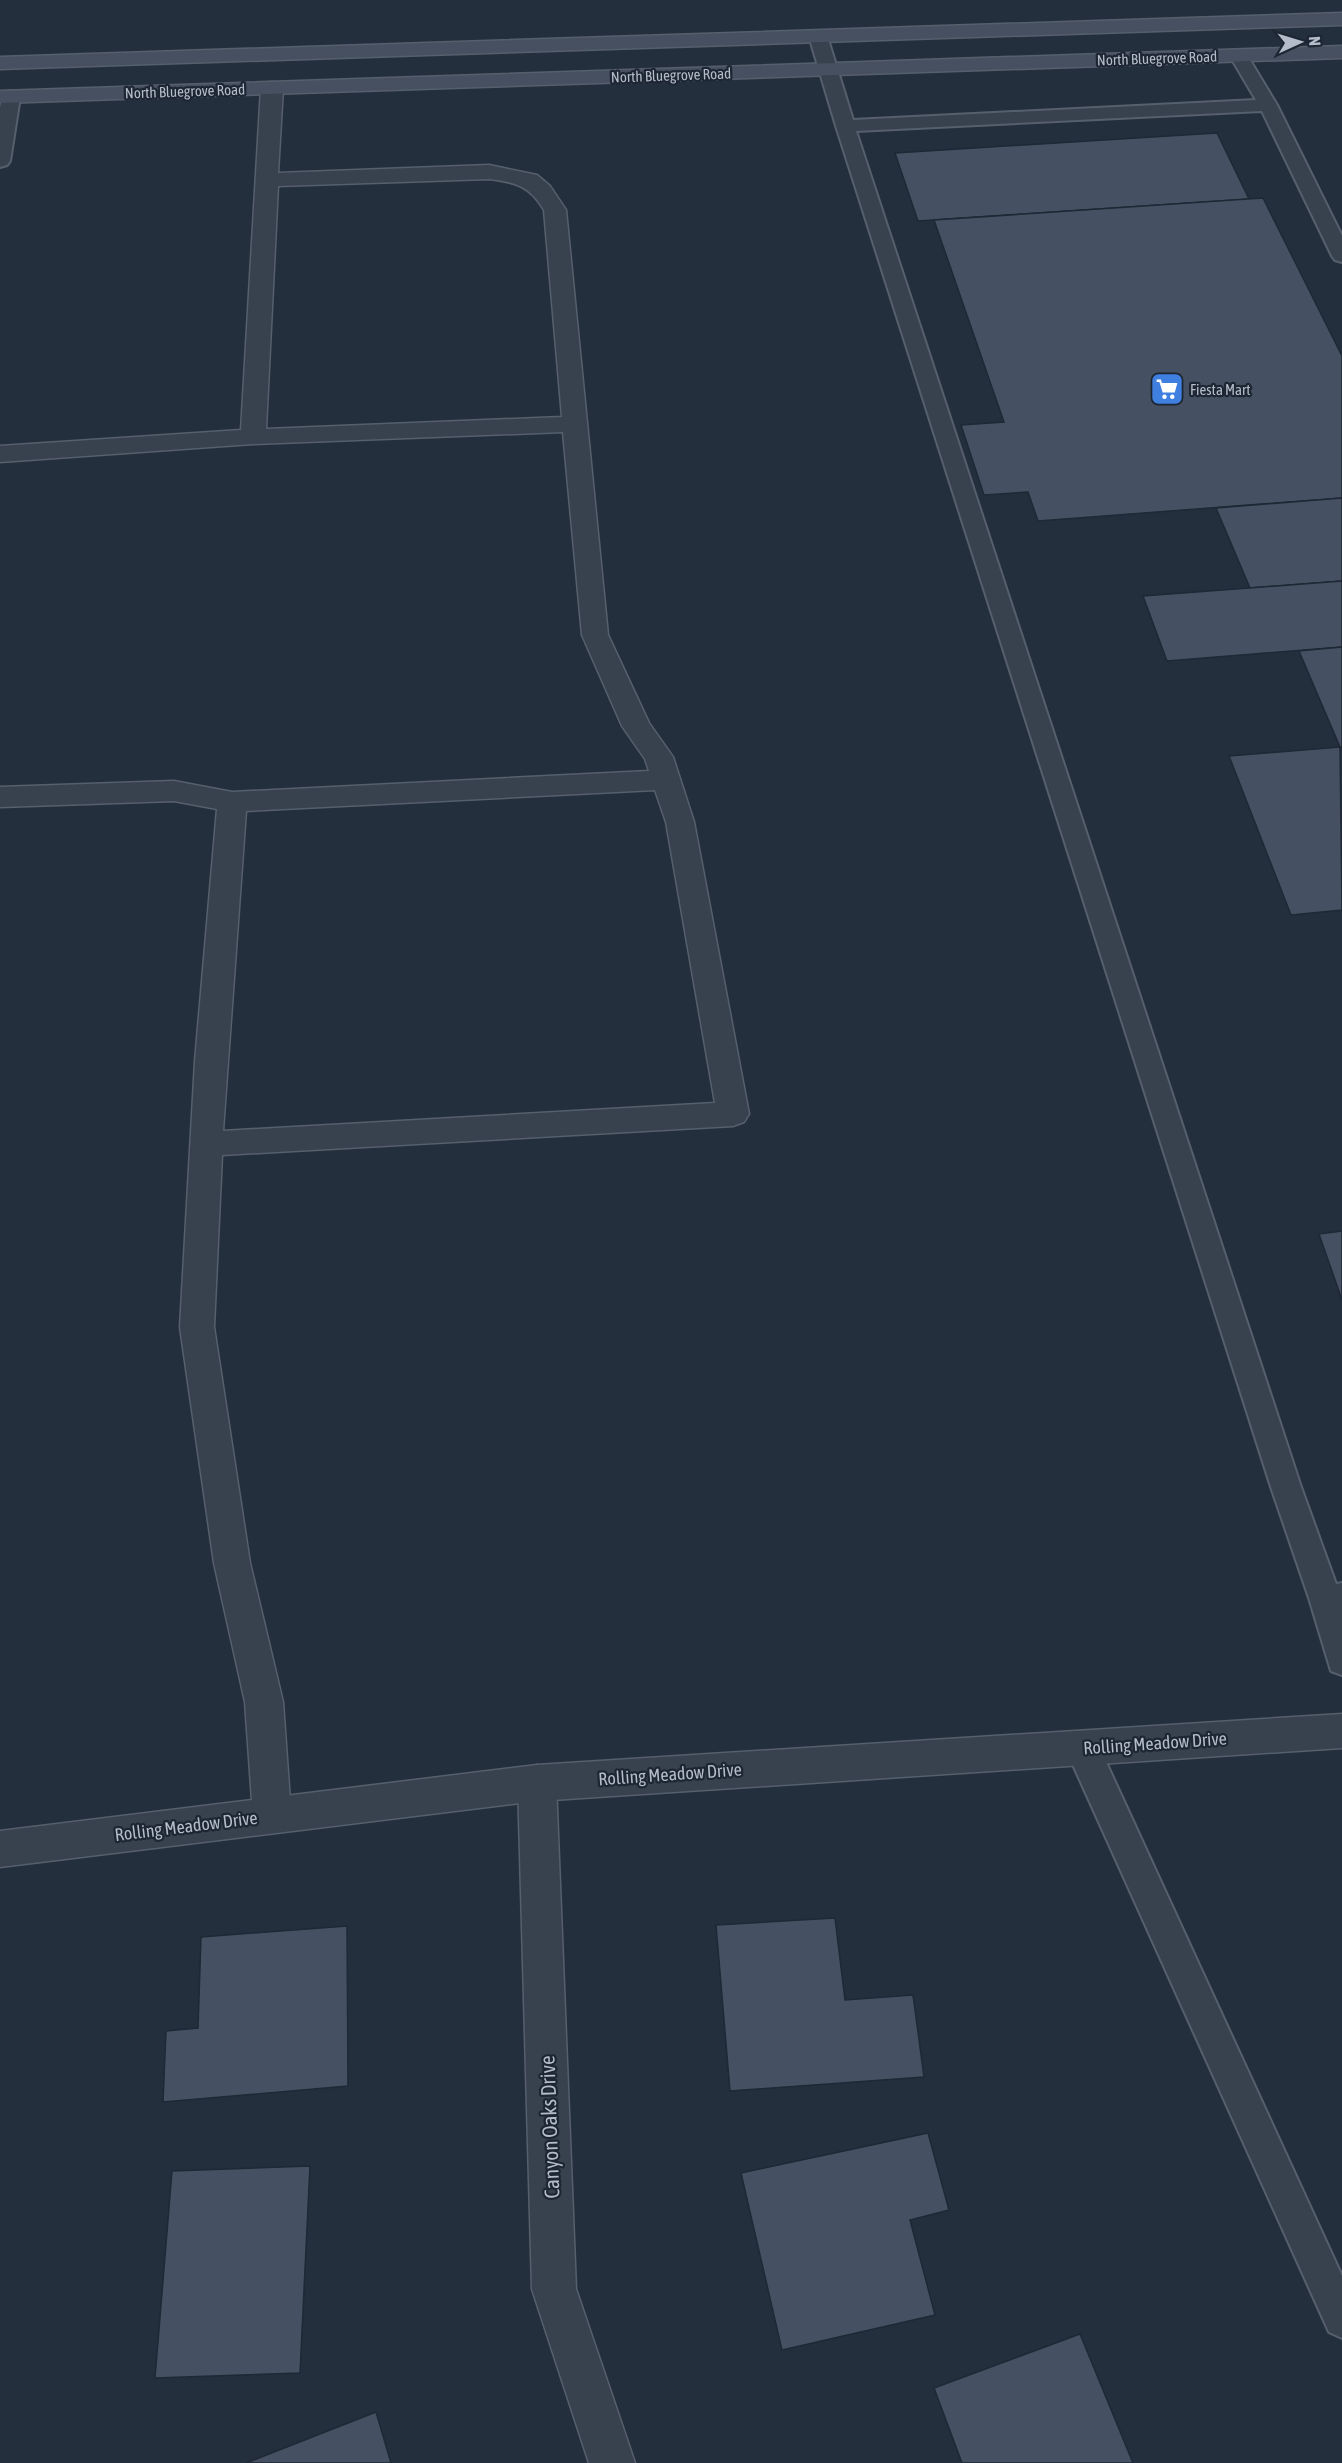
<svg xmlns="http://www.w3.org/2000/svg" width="1342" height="2463" font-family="'Asap Condensed',sans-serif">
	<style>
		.building { fill: #455162; stroke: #1f2835; stroke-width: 1.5 }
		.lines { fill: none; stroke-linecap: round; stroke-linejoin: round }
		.service-casing { stroke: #565f6c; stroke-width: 4 }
		.minor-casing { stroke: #565f6c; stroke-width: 3 }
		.tertiary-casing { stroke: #565f6c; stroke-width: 3 }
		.secondary-casing { stroke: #565f6c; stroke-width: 3 }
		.service { fill: #38414e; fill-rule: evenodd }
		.minor { fill: #38414e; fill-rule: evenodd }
		.tertiary { fill: #38414e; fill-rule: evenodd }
		.secondary { fill: #465061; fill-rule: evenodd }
		.labels { text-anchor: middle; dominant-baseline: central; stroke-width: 4.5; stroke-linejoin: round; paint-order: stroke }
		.far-street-label { font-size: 15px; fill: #b4bcc9; stroke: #1d2633 }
		.far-poi-label { font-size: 15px; fill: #b4bcc9; stroke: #1d2633; text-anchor: start }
		.street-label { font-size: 18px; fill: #b4bcc9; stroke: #1d2633 }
		.near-street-label { font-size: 21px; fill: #b4bcc9; stroke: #1d2633 }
	</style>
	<rect width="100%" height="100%" fill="#242f3e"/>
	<g class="building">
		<polygon points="1217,133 1249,199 918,221 895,153"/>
		<polygon points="1263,198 1342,356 1342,498 1038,521 1028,492 984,495 961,425 1004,422 934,220"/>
		<polygon points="1342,498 1342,581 1250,588 1216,508"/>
		<polygon points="1342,581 1342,647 1167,661 1143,596"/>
		<polygon points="1342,647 1342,747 1340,747 1299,651"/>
		<polygon points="1340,747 1342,910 1291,915 1229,756"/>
		<polygon points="1342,1231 1342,1300 1319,1234"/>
		<polygon points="835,1918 845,2000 913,1995 924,2077 730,2091 716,1925"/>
		<polygon points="347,1926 348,2086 163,2102 166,2031 198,2028 201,1937"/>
		<polygon points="928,2133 949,2210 910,2220 935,2315 782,2350 741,2173"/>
		<polygon points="310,2166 300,2373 155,2378 172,2171"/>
		<polygon points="1080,2334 1133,2463 962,2463 934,2388"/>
		<polygon points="376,2412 391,2463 246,2463"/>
	</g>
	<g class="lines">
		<defs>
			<g id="service">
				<polygon points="818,31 824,32 827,36 853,120 1256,100 1230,56 1233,52 1245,52 1277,105 1342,236 1342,262 1335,260 1332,256 1262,111 856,131 1301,1487 1336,1584 1342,1583 1342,1675 1331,1671 1309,1598 1271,1487 836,126 809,36 812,32"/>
				<polygon points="11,91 18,93 20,97 10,161 7,165 0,167 0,107 4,93"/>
				<polygon points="1082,1732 1094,1736 1342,2276 1342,2338 1329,2332 1065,1747 1070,1736"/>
			</g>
			<g id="minor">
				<path d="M 272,82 L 280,83 L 283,88 L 278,173 L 489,165 L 537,175 L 550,186 L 566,210 L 608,635 L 649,723 L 673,757 L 694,822 L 749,1114 L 744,1122 L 733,1126 L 222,1155 L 214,1327 L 250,1563 L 283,1702 L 291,1815 L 286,1828 L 272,1833 L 258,1828 L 253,1815 L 245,1702 L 214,1563 L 180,1327 L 195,1061 L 217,809 L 174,801 L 0,807 L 0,787 L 174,781 L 232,792 L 649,771 L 645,759 L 622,726 L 582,635 L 563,432 L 253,444 L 0,462 L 0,446 L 241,430 L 261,88 L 264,83 ZM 489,179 C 515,182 530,186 544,210 L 562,417 L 266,429 L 278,186 ZM 655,790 L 666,822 L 715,1103 L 223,1131 L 246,811 Z"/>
				<polygon points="537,1765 551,1771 556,1783 576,2289 635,2463 589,2463 532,2289 518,1783 523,1771"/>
			</g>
			<polygon id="tertiary" points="1342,1714 1342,1748 537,1801 0,1867 0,1831 537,1765"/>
			<g id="secondary">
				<polygon points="1342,13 1342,25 0,69 0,57"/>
				<polygon points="1342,46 1342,58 0,103 0,91"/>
			</g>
		</defs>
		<use href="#service" class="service-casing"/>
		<use href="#minor" class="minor-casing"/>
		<use href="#tertiary" class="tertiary-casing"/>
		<use href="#secondary" class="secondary-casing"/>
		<use href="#service" class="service"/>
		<use href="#minor" class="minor"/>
		<use href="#tertiary" class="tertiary"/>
		<use href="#secondary" class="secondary"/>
	</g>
	<defs>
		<symbol id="supermarket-square" viewBox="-11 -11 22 22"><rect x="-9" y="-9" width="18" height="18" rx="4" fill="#3f7fe0" stroke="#1d2633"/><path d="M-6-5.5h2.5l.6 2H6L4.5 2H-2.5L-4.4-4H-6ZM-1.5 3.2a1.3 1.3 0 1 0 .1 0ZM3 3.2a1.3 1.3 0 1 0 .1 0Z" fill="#fff"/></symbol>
	</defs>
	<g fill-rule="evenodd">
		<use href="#supermarket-square" x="1148" y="370" width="38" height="38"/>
	</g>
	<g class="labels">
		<g class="far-street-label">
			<text transform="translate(1157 58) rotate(-2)">North Bluegrove Road</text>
			<text transform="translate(671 75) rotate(-2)">North Bluegrove Road</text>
			<text transform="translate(185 91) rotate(-2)">North Bluegrove Road</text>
		</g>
		<g class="far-poi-label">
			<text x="1190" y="389">Fiesta Mart</text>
		</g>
		<g class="street-label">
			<text transform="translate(1155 1743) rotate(-4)">Rolling Meadow Drive</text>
			<text transform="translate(670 1774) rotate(-4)">Rolling Meadow Drive</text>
			<text transform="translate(186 1826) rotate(-7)">Rolling Meadow Drive</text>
		</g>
		<g class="near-street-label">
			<text transform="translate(549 2127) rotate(-92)">Canyon Oaks Drive</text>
		</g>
	</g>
	<g transform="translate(1300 42) rotate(86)" stroke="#1d2633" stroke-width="4.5" paint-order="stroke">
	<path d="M0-4.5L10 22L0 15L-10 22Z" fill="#b4bcc9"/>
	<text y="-9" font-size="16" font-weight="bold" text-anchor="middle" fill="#b4bcc9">N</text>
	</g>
</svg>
